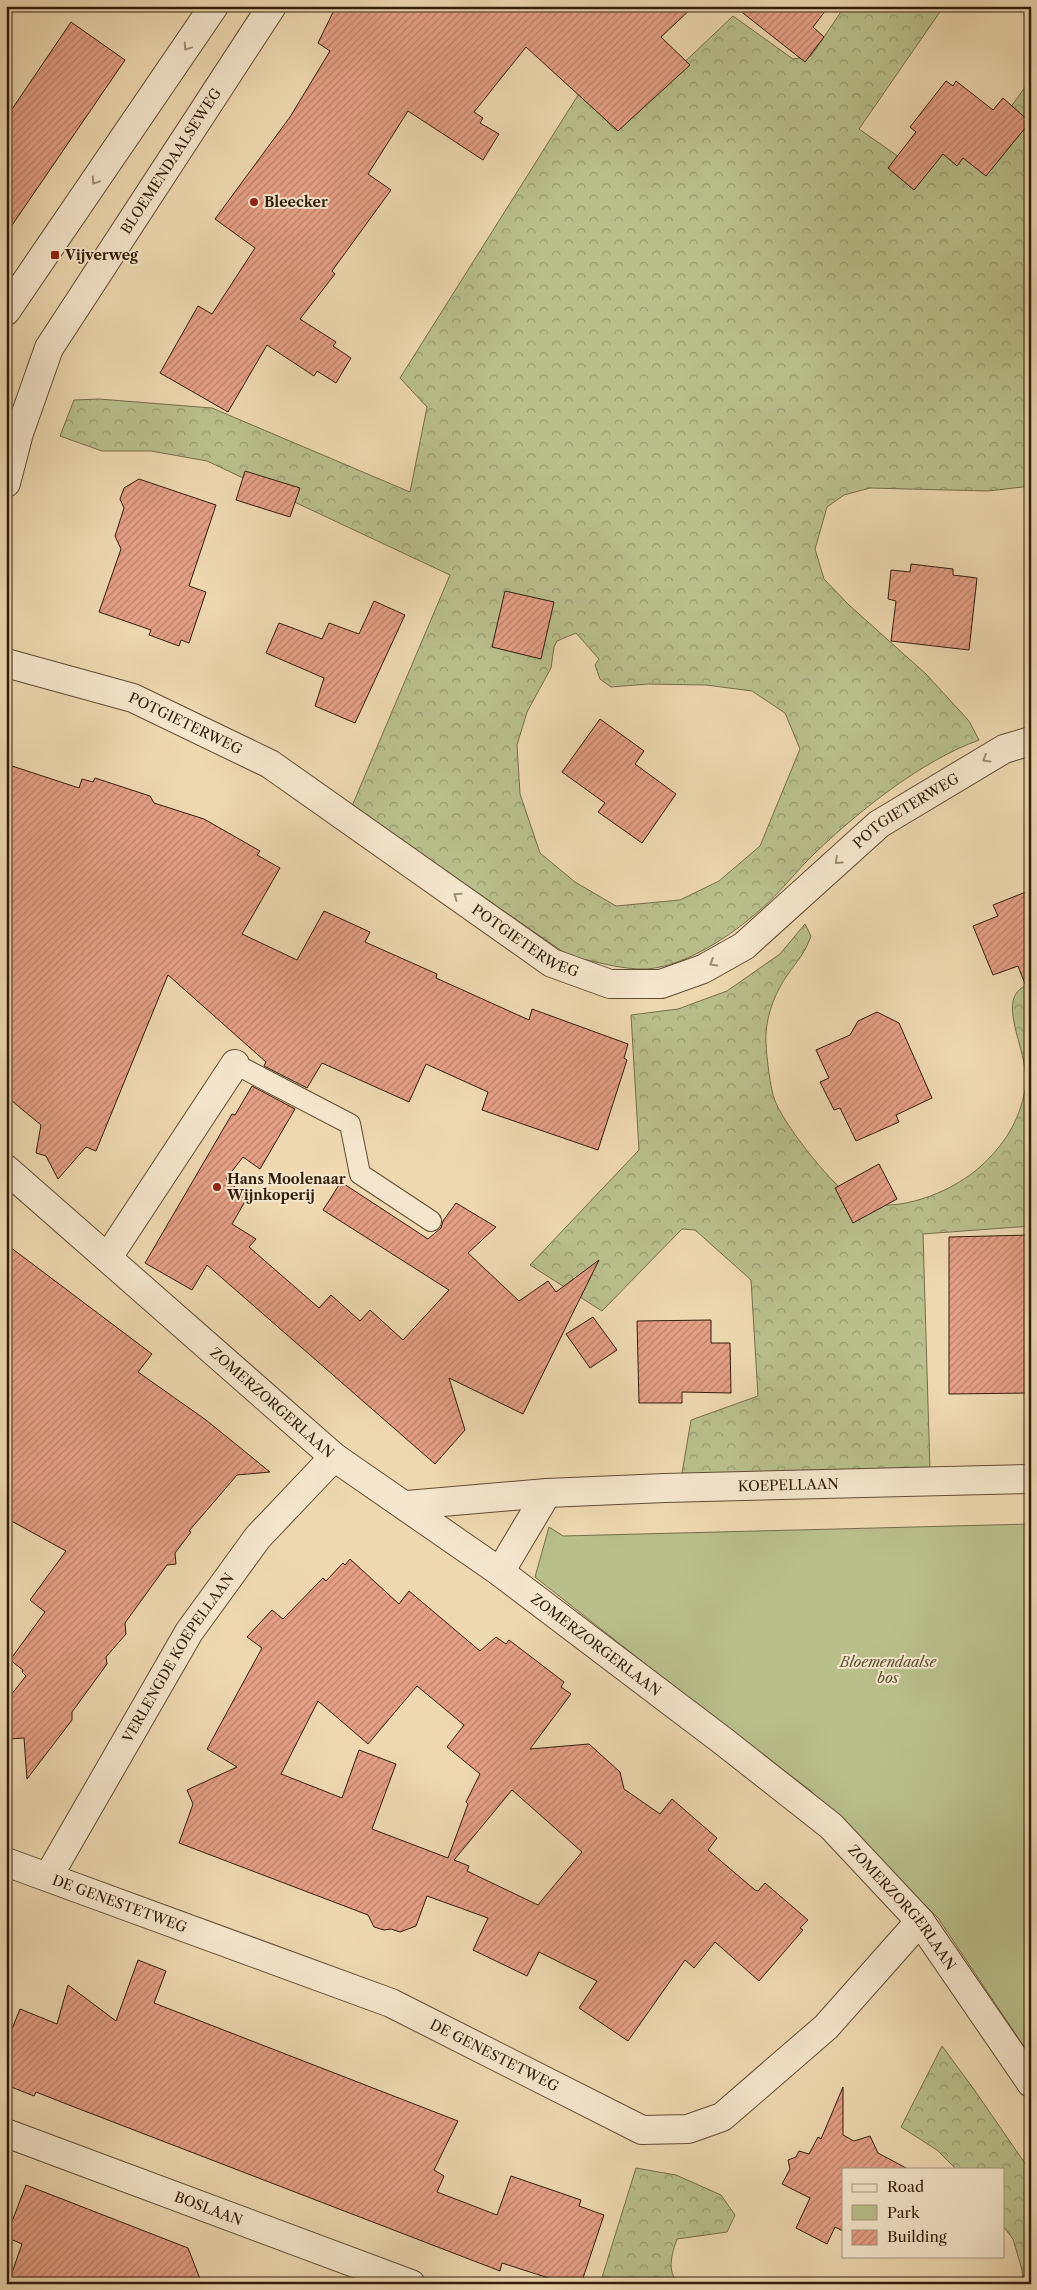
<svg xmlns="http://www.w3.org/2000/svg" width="1037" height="2290" font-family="'Libre Caslon Text',serif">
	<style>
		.forest { fill: url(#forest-crowns); stroke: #766e4a; fill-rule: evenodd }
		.park { fill: #b9bf8b; stroke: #766e4a }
		.building { fill: url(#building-hatch); stroke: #321d09; fill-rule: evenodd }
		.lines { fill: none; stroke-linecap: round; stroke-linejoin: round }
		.service-casing { stroke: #614c33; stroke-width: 22 }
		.minor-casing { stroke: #614c33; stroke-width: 30 }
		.tertiary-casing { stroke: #614c33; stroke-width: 30 }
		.service { stroke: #f4e6cc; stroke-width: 20 }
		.minor { stroke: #f4e6cc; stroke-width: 28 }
		.tertiary { stroke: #f4e6cc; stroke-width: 28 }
		.oneway { stroke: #9d8c74 }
		.poi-dot { fill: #8f2418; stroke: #f4e6cc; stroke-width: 2 }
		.labels { text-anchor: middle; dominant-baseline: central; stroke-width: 4; stroke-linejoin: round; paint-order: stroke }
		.street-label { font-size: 14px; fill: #321d09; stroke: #f4e6cc }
		.poi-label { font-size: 14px; font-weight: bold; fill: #321d09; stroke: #f4e6cc; text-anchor: start }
		.park-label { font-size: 14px; font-style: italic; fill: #5a4e30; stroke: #f4e6cc }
	</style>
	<defs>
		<pattern id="forest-crowns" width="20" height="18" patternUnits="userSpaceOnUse" patternTransform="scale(1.25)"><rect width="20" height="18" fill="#b9bf8b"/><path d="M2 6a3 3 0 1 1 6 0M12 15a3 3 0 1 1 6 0" fill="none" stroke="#979b70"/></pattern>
		<pattern id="building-hatch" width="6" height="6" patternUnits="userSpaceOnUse" patternTransform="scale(1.25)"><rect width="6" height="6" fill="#e59f85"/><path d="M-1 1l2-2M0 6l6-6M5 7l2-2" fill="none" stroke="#ba816b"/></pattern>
	</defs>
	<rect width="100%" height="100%" fill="#eed8b0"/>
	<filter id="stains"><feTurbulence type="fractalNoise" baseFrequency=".004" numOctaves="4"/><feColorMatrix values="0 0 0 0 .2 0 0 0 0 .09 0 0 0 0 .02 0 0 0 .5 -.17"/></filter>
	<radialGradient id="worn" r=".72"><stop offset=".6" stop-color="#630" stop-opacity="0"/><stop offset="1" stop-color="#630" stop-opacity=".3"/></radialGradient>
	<g class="forest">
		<path d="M 845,6 L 944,6 L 859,129 L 919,171 L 945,134 L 976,155 L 1031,79 L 1031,486 L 988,491 L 870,488 L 844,495 L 827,507 L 815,549 L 824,579 L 849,605 L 926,674 L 969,721 L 979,740 C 921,761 859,811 815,853 C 796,871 780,893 760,910 C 732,935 686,966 647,969 C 622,970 594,961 569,956 L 352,806 L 450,575 L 207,461 L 151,451 L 102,451 L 60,436 L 74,400 L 99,399 L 212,408 L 410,492 L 427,407 L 400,378 L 580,92 L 614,129 L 733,16 L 793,59 L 811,56 ZM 576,633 L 599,659 L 595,665 L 600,679 L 611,687 L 648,684 L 706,685 L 752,691 L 785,713 L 800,749 L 760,846 L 719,881 L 680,900 L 616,906 L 575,882 L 540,853 L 520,794 L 517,745 L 527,712 L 551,668 L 554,647 L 557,641 Z"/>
		<path d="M 805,924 L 811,936 C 805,953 798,960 788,974 C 776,991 767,1013 766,1034 C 765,1047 770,1086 774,1098 C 781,1121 830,1183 850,1196 C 856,1199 865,1203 872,1204 C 907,1210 954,1190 980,1167 C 1004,1145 1019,1122 1025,1090 C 1030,1060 1009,1027 1013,1001 C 1015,991 1023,986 1031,983 L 1031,1226 L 923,1234 L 930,1472 L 681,1479 L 691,1420 L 758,1396 L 751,1280 L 695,1230 L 682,1229 L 602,1311 L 530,1265 L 639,1150 L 631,1015 L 678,1009 L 727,991 L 780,954 Z"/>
		<polygon points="942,2046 973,2088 1031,2172 1031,2284 1023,2284 1022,2270 1013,2239 1003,2226 1003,2169 956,2169 937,2150 901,2127"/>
		<path d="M 636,2168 L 676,2175 L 721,2195 L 735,2215 L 727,2232 L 677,2239 C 672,2253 666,2272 679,2284 L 600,2284 Z"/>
	</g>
	<polygon class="park" points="1031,1524 1031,2057 938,1918 810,1790 724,1726 535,1577 549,1527 563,1536"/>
	<g class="building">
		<polygon points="336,6 694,6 661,37 690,65 618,131 526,47 474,112 483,118 480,123 499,134 483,160 408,111 368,174 391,190 332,271 335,274 300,319 336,342 333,346 351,358 336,383 317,371 314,376 267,345 228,412 160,373 198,306 212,314 255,248 215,219 290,117 330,51 318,43"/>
		<polygon points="734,6 829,6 813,27 824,37 805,62"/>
		<polygon points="71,22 125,60 6,234 6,118"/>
		<polygon points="946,81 953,86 956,81 993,110 1003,98 1030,122 986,176 963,158 957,166 943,154 914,190 888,168 916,132 910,127"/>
		<polygon points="245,471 300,488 290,517 236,500"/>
		<polygon points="139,479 216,505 189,586 206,592 189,643 181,640 179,646 149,635 151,630 99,612 121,549 115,536 124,508 120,499 124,488"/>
		<polygon points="911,564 953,569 953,575 977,578 969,650 891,641 896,601 888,599 891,570 910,572"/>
		<polygon points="505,591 554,602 541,659 492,647"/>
		<polygon points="374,601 405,615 355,723 315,706 324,678 266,653 279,623 322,639 329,623 359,634"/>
		<polygon points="600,719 644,751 635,764 676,794 642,843 598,812 605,803 562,772"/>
		<polygon points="6,764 79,788 82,779 93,782 95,778 150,796 154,803 204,819 260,851 257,855 280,868 242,934 297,960 324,911 370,932 365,942 437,974 436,978 529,1020 532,1009 628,1044 624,1058 627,1060 598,1150 482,1110 488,1092 426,1064 409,1102 322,1063 307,1088 264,1066 266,1062 168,975 96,1151 86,1147 58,1179 46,1156 36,1153 41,1125 6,1096"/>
		<polygon points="1031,890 1031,994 1029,994 1018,966 993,975 973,926 998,916 993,905"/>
		<polygon points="877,1012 899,1023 932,1098 896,1115 899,1122 856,1141 840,1108 834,1110 820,1082 829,1078 816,1050 850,1035 858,1021"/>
		<polygon points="252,1086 295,1109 260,1169 243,1157 226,1179 247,1198 232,1224 256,1239 249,1247 319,1308 331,1295 360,1321 370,1310 403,1340 449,1290 323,1210 341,1182 428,1239 441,1228 443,1221 456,1203 496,1227 468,1253 519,1301 548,1281 556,1292 599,1260 523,1414 449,1378 465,1430 435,1464 207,1265 192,1290 145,1263 232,1114 235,1115"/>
		<polygon points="879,1164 897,1199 853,1223 835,1188"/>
		<polygon points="1031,1235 1031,1393 949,1394 949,1237"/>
		<polygon points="6,1244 152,1354 138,1372 206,1420 270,1472 237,1475 189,1531 191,1532 175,1553 176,1564 167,1565 125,1623 126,1634 106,1657 107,1664 72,1712 72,1720 27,1779 24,1738 9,1739 7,1700 26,1676 22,1672 23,1670 10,1660 45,1612 30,1600 66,1551 6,1518"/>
		<polygon points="593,1317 617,1350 590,1368 566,1334"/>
		<polygon points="711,1320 711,1343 730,1343 731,1393 682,1392 682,1403 639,1403 637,1321"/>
		<path d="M 350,1559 L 399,1604 L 409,1591 L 480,1651 L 496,1637 L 506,1644 L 509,1640 L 564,1682 L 561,1687 L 571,1694 L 530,1749 L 589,1744 L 620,1772 L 624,1789 L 660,1814 L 672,1799 L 717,1838 L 708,1850 L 755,1890 L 758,1891 L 765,1883 L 808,1920 L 800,1928 L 803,1930 L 759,1981 L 715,1942 L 694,1968 L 685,1960 L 628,2041 L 579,2008 L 597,1981 L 539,1952 L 527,1976 L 473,1950 L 488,1918 L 427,1896 L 416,1926 L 400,1932 L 391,1929 L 384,1930 L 374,1927 L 368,1915 L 179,1843 L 193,1804 L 187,1790 L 237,1767 L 207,1749 L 262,1648 L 247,1637 L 272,1610 L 283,1619 L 323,1578 L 326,1581 L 343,1563 L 345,1565 ZM 417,1686 L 464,1725 L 447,1747 L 480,1774 L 466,1802 L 468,1804 L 448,1858 L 372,1829 L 396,1764 L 359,1750 L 342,1798 L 281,1774 L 318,1701 L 368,1744 ZM 512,1790 L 582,1852 L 538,1905 L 467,1871 L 469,1866 L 454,1860 Z"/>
		<polygon points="138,1960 166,1971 154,2003 458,2121 434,2170 444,2176 437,2192 497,2215 511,2176 581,2200 579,2206 604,2215 581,2284 567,2284 502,2263 500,2271 69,2105 36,2092 34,2096 6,2085 6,2044 20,2009 57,2024 68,1985 116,2021"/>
		<polygon points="843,2087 843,2135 854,2141 870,2136 878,2153 908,2169 843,2169 843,2231 835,2227 827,2244 796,2228 810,2198 782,2184 790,2169 788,2160 796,2157 799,2151 809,2154 818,2137 821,2139"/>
		<polygon points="26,2185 188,2248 202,2284 8,2284 22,2244 6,2237"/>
	</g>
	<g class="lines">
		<defs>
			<polyline id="service" points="235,1064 350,1124 360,1174 431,1221"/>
			<g id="minor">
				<polyline points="6,311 214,6"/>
				<path id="s1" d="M 6,663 L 133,698 L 270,764 L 552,963 L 610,984 L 661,984 L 703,969 L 744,946 L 879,824 L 1004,749 L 1031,741"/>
				<path id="s2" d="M 6,1169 L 334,1457 L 500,1572 L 723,1741 L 831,1826 L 920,1921 L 1031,2083"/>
				<polyline points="108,1257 235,1064"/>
				<path id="s3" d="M 407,1505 L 547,1493 L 665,1488 L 1031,1479"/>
				<polyline points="500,1572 547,1493"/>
				<path id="s4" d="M 6,1862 L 391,2003 L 642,2130 L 688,2129 L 722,2117 L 826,2027 L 920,1921"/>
				<path id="s5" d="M 48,1877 L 189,1632 L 258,1537 L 334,1457"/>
				<path id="s6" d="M 6,2133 L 411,2284"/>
			</g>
			<g id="tertiary">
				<path id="s7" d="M 6,483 L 19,433 L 49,348 L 272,6"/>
			</g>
		</defs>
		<use href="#service" class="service-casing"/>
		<use href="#minor" class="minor-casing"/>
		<use href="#tertiary" class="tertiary-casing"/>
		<use href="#service" class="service"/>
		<use href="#minor" class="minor"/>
		<use href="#tertiary" class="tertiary"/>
	</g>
	<defs><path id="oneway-chevron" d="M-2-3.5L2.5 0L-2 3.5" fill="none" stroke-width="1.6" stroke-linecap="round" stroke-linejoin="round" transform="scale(1.25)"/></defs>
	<g class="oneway">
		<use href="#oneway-chevron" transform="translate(187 47) rotate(124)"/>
		<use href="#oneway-chevron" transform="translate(95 181) rotate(124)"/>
		<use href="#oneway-chevron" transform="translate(986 759) rotate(149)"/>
		<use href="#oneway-chevron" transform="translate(838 861) rotate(138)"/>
		<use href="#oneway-chevron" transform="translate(457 896) rotate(-145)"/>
		<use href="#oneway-chevron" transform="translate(713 963) rotate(150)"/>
	</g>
	<g class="poi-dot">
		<circle cx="254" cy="202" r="5"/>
		<rect x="50" y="250" width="10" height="10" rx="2.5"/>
		<circle cx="217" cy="1187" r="5"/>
	</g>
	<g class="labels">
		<g class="street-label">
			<text stroke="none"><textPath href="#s7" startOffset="365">BLOEMENDAALSEWEG</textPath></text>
			<text stroke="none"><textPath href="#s1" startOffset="190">POTGIETERWEG</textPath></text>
			<text stroke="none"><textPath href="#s1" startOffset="1045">POTGIETERWEG</textPath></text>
			<text stroke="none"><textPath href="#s1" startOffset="595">POTGIETERWEG</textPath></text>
			<text stroke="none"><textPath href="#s2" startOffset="354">ZOMERZORGERLAAN</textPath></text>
			<text stroke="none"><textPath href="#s3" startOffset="382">KOEPELLAAN</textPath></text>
			<text stroke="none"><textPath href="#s2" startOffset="759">ZOMERZORGERLAAN</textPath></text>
			<text stroke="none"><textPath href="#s5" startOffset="255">VERLENGDE KOEPELLAAN</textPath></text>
			<text stroke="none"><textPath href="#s4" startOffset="121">DE GENESTETWEG</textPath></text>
			<text stroke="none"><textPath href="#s2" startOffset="1164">ZOMERZORGERLAAN</textPath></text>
			<text stroke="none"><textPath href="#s4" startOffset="526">DE GENESTETWEG</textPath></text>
			<text stroke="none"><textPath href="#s6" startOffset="216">BOSLAAN</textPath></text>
		</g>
		<g class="poi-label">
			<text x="264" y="202">Bleecker</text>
			<text x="65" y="255">Vijverweg</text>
			<text x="227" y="1179">Hans Moolenaar<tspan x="227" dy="16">Wijnkoperij</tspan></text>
		</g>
		<g class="park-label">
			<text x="888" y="1662">Bloemendaalse<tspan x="888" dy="16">bos</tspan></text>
		</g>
	</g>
	<rect width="1037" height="2290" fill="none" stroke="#eed8b0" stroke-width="25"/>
	<rect x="8" y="8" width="1022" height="2275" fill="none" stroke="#321d09" stroke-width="2.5"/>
	<rect x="12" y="12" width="1012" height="2265" fill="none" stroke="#321d09"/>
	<rect x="842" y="2168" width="162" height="90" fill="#f4e6cc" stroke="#a6967e"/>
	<rect x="852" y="2184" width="25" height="8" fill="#f4e6cc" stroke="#a6967e"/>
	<text x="887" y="2192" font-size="15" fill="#321d09">Road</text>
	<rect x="852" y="2205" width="25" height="15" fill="#b9bf8b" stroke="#a6967e"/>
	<text x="887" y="2218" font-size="15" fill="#321d09">Park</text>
	<rect x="852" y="2230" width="25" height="15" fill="url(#building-hatch)" stroke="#a6967e"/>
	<text x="887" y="2242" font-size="15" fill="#321d09">Building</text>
	<rect width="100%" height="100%" filter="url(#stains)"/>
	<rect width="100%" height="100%" fill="url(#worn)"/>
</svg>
